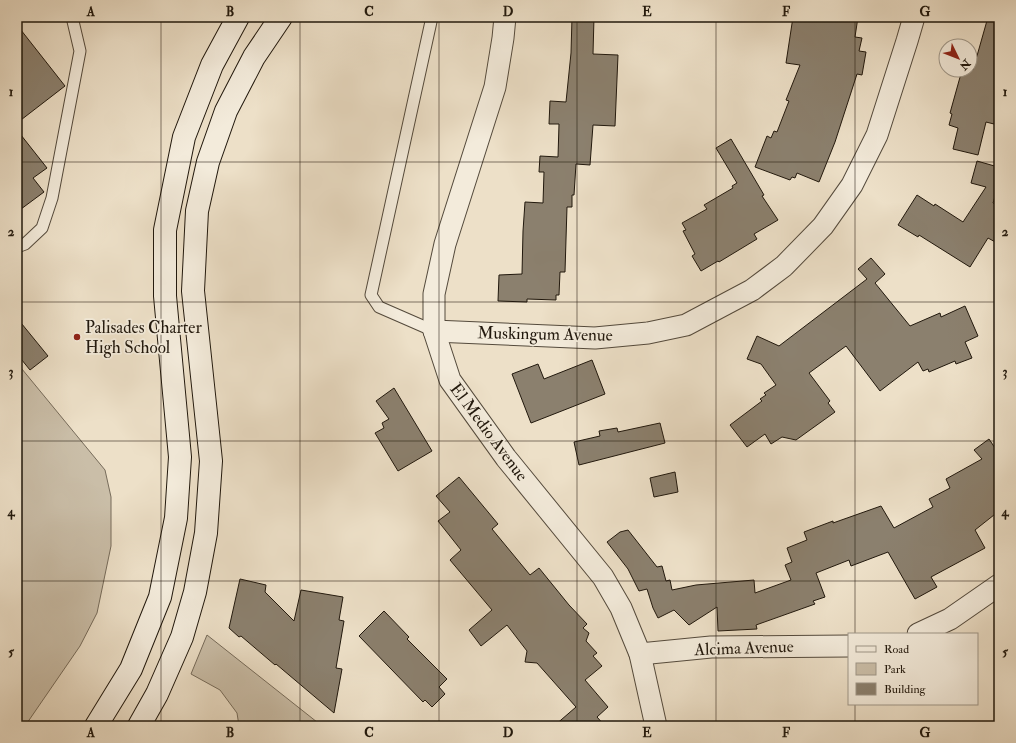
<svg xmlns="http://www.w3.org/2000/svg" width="1016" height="743" font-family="'IM FELL Double Pica',serif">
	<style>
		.green { fill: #cabea8; stroke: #766b5a }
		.building { fill: #8b806e; stroke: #21180d }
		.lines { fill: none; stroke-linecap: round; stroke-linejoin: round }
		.service-casing { stroke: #544a3c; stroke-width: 13 }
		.minor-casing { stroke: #544a3c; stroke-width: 23 }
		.secondary-casing { stroke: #21180d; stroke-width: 24 }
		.service { stroke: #f3ebdb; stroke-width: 11 }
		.minor { stroke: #f3ebdb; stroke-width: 21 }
		.secondary { stroke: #f3ebdb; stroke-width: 22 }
		.grid { fill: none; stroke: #21180d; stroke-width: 1; stroke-opacity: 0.55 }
		.poi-dot { fill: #8f2418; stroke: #f3ebdb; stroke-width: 1.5 }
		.labels { text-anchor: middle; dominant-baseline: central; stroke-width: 3.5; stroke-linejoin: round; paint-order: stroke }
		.poi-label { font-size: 17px; fill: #21180d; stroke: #f3ebdb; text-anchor: start }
		.street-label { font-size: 17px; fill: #21180d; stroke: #f3ebdb }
		.neatline { fill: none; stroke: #21180d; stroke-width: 1.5 }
		.grid-label { font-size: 13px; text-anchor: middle; font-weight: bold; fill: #21180d }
	</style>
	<rect width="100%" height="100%" fill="#ede0c8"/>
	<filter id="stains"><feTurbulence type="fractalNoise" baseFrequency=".005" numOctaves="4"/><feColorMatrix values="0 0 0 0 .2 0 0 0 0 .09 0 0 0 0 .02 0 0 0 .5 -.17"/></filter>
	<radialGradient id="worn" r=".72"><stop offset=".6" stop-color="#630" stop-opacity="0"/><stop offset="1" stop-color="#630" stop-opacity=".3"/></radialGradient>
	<g class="green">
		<polygon points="17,363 105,470 111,497 111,546 97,613 80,646 25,726 17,726"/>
		<polygon points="207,635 322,726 239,726 237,713 220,690 191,674"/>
	</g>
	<g class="building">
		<polygon points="572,17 594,17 593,54 618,55 615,126 593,125 590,165 576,164 574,195 572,195 572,207 567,207 565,272 560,272 559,295 556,295 556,300 527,299 527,302 498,301 499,275 522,274 523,231 525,202 543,203 544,172 539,172 540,156 558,157 559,124 549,124 550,101 566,102 571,53"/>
		<polygon points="793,17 858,17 855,37 862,38 859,51 866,52 862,75 857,74 835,142 819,182 797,173 795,178 792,177 790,180 755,167 767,136 771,138 774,131 777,132 789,101 786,100 800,65 786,63"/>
		<polygon points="988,17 999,17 999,104 994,124 986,122 978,155 953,149 958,128 949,125 952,114 950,113 962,70 973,70"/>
		<polygon points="17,25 65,86 17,123"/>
		<polygon points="17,130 47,168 33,178 44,192 17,212"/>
		<polygon points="731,139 764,195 762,196 778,220 754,234 757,239 719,262 718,261 701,271 692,256 695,254 683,231 686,230 682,223 707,209 704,205 733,188 732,186 737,183 716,148"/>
		<polygon points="977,161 998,167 999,166 999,190 997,190 993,203 999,207 999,244 988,238 970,267 919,235 918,237 898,225 917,195 934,206 935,204 963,222 986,187 971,183"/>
		<polygon points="871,258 885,274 875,283 910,326 940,313 941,317 965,306 978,336 965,342 972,358 956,364 955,361 929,372 928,369 923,371 918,362 880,391 846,346 809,373 830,401 828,403 835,412 796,440 782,437 771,444 765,434 747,447 730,425 762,401 760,399 766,395 764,393 776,385 761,364 747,359 757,336 779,346 867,279 858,269"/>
		<polygon points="17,318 48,356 30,370 17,354"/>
		<polygon points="592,360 605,394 531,423 512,374 538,364 544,379"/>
		<polygon points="394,388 432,451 398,471 375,433 384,428 382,423 389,419 376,401"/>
		<polygon points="660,423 665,443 579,465 574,442 600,436 599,431 617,428 618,432"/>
		<polygon points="989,439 997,451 999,450 999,511 975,530 985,548 931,577 937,587 915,599 888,552 851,566 849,560 816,573 825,597 813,601 815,604 756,625 757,629 718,631 717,607 689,625 674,610 658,618 653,608 647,589 639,591 628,569 607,542 620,532 628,530 657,567 662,566 666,581 670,580 672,590 696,585 754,580 755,593 791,580 785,565 792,562 787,548 807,540 804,532 833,521 833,523 881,506 894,528 933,507 929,499 950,488 946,479 982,459 974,450"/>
		<polygon points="675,472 678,492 654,497 650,478"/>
		<polygon points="459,477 498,524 492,529 530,575 539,568 569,605 587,624 583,628 589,633 586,641 597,653 593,656 602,666 585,680 608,707 597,717 605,726 554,726 576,707 537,663 525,662 527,651 507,625 481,646 469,630 492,610 450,560 461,550 438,521 450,512 436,496"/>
		<polygon points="240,579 266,585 265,592 294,621 301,590 343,597 339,620 344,621 336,668 342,669 334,713 276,664 275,665 241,636 239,637 229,628"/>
		<polygon points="384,611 409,637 407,639 447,679 439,687 445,694 432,707 425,700 423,702 359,636"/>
	</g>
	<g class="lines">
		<defs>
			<g id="service">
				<polyline points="432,17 371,295 379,307 434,331"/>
				<polyline points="17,247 25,244 42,228 52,198 80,51 72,17"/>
			</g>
			<g id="minor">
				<polyline points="505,17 503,38 495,87 445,244 434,294 434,331 450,380 506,458 603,577 621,608 640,654 656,726"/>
				<polyline points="434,331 595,338 648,333 686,325 752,290 784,266 823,226 852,185 877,135 907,41 914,17"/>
				<polyline points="918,634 950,619 999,585"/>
				<polyline points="640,654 711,647 849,646"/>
			</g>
			<g id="secondary">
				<polyline points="96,726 131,669 160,597 176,518 180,457 165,296 165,230 184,137 212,65 238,17"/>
				<polyline points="139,726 157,694 182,637 195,592 206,533 211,461 193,291 197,211 208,162 226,111 254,57 281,17"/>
			</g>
		</defs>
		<use href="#service" class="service-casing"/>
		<use href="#minor" class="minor-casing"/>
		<use href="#secondary" class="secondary-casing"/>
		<use href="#service" class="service"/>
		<use href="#minor" class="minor"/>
		<use href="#secondary" class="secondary"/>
	</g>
	<path class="grid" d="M 161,17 L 161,726M 300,17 L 300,726M 439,17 L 439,726M 577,17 L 577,726M 716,17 L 716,726M 855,17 L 855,634M 17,162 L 999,162M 17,302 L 999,302M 17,441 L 999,441M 17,581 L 999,581M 855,704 L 855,726"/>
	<circle class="poi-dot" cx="77" cy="337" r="4"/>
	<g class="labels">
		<g class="poi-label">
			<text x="85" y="327">Palisades Charter<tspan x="85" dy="20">High School</tspan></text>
		</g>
		<g class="street-label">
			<text transform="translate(545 334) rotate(1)">Muskingum Avenue</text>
			<text transform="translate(489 432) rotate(53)">El Medio Avenue</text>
			<text transform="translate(744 648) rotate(-2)">Alcima Avenue</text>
		</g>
	</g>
	<rect width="1016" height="743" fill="none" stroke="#ede0c8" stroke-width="44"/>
	<rect x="848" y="633" width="130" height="72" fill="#f3ebdb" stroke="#9f9789"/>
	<rect x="856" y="646" width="20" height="6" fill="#f3ebdb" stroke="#9f9789"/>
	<text x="884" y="653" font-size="12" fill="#21180d">Road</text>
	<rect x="856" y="663" width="20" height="12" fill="#cabea8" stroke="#9f9789"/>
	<text x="884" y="673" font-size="12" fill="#21180d">Park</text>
	<rect x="856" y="683" width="20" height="12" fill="#8b806e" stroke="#9f9789"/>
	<text x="884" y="693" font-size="12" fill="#21180d">Building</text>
	<g transform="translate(958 58) rotate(133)"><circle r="19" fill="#f3ebdb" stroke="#9f9789"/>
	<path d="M0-3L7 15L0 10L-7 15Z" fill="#8f2418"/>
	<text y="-6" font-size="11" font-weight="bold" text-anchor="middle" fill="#21180d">N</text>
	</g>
	<rect x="22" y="22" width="972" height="699" class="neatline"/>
	<g class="grid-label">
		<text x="91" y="16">A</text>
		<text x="230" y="16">B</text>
		<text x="369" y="16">C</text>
		<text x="508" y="16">D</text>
		<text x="647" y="16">E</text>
		<text x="786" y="16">F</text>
		<text x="925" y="16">G</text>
		<text x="11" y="96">1</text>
		<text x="1005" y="96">1</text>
		<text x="11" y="236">2</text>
		<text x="1005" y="236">2</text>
		<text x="11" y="376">3</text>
		<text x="1005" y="376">3</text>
		<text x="11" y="516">4</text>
		<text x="1005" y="516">4</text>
		<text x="11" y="656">5</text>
		<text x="1005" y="656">5</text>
		<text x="91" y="737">A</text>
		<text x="230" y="737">B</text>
		<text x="369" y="737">C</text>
		<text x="508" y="737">D</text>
		<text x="647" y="737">E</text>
		<text x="786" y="737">F</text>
		<text x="925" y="737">G</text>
	</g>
	<rect width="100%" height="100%" filter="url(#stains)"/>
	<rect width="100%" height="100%" fill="url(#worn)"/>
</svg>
